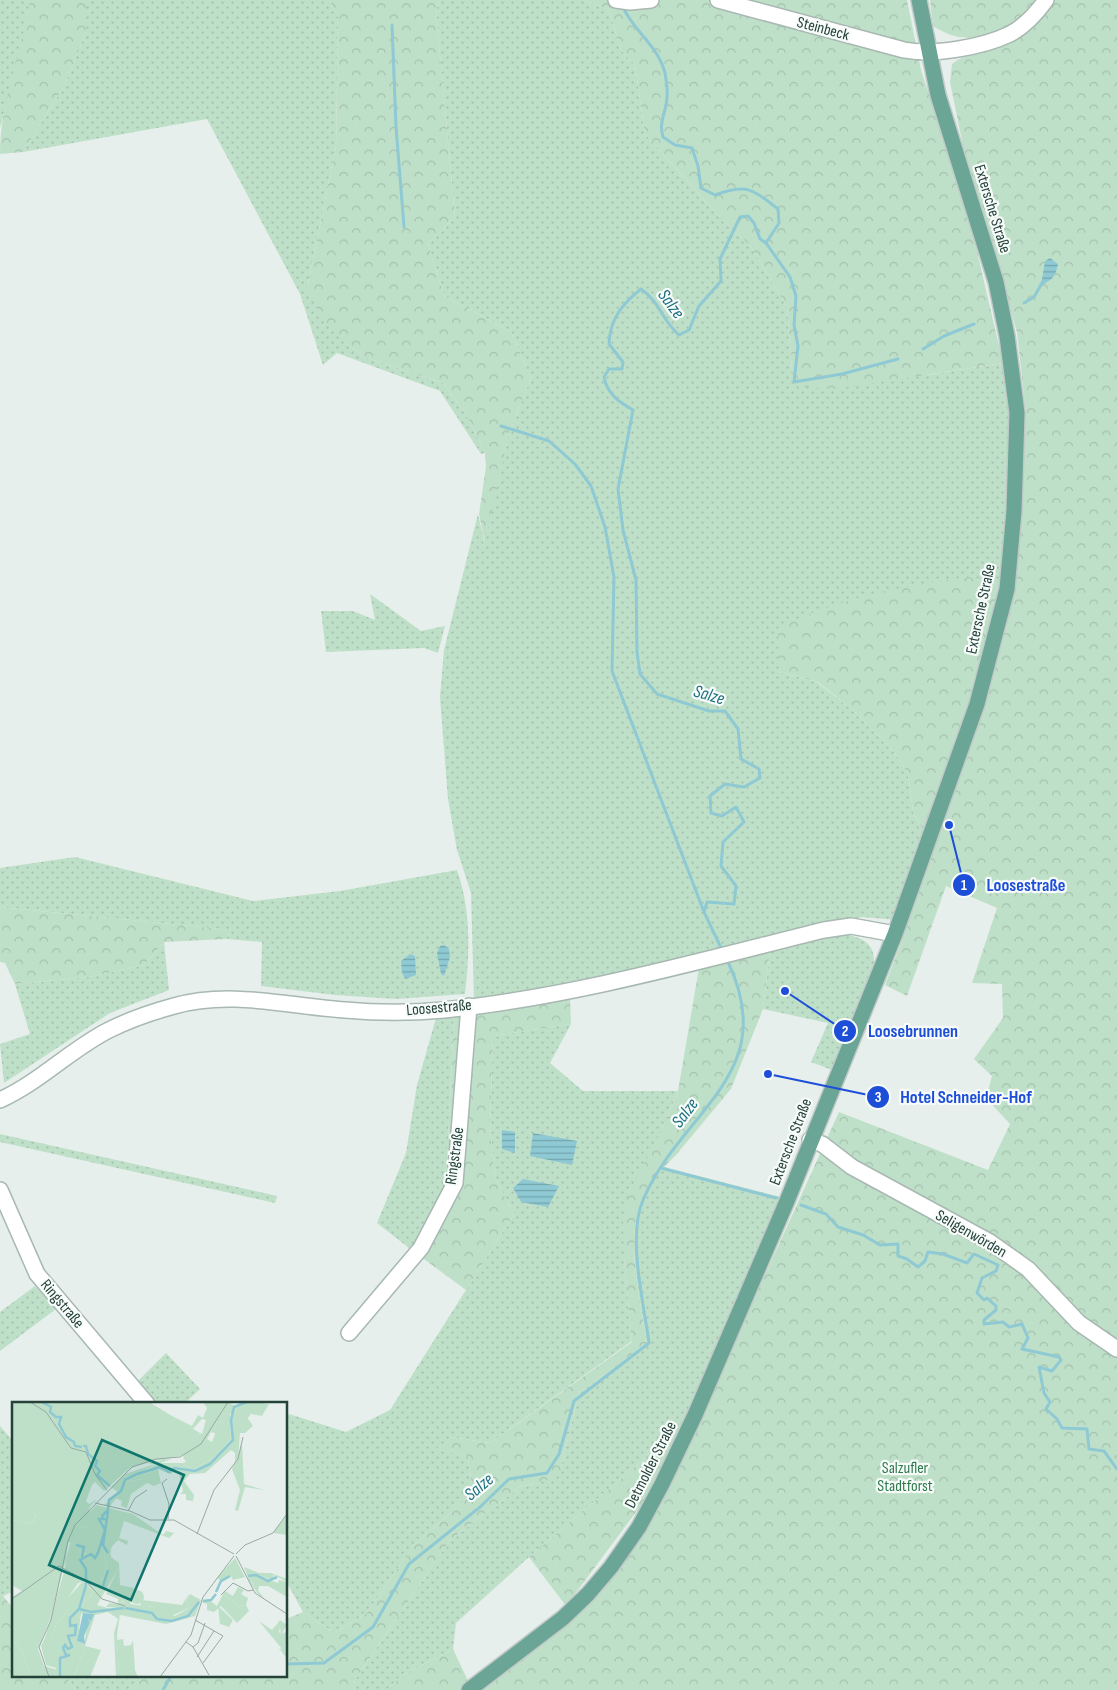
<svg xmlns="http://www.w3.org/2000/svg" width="1117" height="1690" font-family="'Sofia Sans Condensed',sans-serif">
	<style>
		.grass { fill: url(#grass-dots) }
		.forest { fill: url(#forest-crowns) }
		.water { fill: url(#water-rules) }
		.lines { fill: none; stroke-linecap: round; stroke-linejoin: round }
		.stream { stroke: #8ec9d4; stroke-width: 3 }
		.minor-casing { stroke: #a8b8b2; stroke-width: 18 }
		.major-casing { stroke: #c2cac8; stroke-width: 18 }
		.minor { stroke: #fff; stroke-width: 15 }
		.major { stroke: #6aa596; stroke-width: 15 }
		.labels { text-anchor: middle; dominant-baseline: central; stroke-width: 4.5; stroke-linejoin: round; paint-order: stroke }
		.street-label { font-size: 16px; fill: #24423a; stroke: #f7fbf9 }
		.park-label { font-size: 16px; fill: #2d7a4b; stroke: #f7fbf9 }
		.water-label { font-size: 18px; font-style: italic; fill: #1c6f80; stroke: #f7fbf9 }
		.inset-river { fill: none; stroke: #8ec9d4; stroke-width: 2.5 }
		.inset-road { fill: none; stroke: #98aaa4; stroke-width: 1 }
		.view { fill: #0f766e; fill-opacity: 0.15; stroke: #0f766e; stroke-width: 2.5 }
		.inset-edge { fill: none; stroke: #24423a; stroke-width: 2.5 }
		.leader { fill: none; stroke: #1d4ed8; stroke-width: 2 }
		.callout-dot { fill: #1d4ed8; stroke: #f7fbf9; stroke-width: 2 }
		.mark-label { font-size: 15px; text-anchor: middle; font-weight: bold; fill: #fff }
		.callout-label { font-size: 18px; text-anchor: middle; font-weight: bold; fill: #1d4ed8; stroke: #f7fbf9; stroke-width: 4.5; stroke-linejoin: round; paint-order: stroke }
	</style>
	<defs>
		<pattern id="grass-dots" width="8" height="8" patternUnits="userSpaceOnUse" patternTransform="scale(1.25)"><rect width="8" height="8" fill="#bfe0c8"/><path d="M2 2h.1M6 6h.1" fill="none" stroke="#a4c1ad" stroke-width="1.8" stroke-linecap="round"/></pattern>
		<pattern id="forest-crowns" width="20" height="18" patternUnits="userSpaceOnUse" patternTransform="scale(1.25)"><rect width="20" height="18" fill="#bfe0c8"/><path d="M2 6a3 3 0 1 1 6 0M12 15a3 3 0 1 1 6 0" fill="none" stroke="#a4c1ad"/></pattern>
		<pattern id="water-rules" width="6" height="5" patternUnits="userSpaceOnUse" patternTransform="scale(1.25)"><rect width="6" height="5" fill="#8ec9d4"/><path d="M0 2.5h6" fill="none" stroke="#74a5ad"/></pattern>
	</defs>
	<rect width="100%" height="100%" fill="#e6efeb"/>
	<g class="grass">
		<polygon points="0,0 30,0 25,34 0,128"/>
		<polygon points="86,0 330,0 333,11 338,12 336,146 307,289 345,343 367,358 443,383 466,414 485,453 481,454 440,391 337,353 323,365 300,294 207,119 23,152 64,86 86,32"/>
		<polygon points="439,0 585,0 609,10 621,50 635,65 645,134 715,212 751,247 787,307 792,371 927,375 1003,363 1010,424 1010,510 1003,582 779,672 817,682 855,712 894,752 908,773 913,812 928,838 897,920 862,917 798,929 636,969 474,1000 471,893 457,850 448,799 440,697 444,650 478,514 484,540 483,547 509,433 531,378 511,332 444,296 428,244 455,217 436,12"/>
		<polygon points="370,594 421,631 445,626 438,653 424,648 326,652 321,611 353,611 375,620"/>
		<path d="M 75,857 L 253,901 L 340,891 L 457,870 C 471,910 470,952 465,994 L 396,999 L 335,995 L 261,986 L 262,942 L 226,939 L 231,930 L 0,907 L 0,868 Z"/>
		<path d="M 841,934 C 868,937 878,947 873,974 L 832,1070 L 811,1062 L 828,1023 L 763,1009 L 770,950 Z"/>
		<polygon points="164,942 169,990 110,1013 4,1083 0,1044 30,1034 15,984 89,977 144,965"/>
		<polygon points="454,1015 447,1162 442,1193 413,1251 377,1223 406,1153 417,1085 436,1018"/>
		<polygon points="571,1024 550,1063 583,1091 678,1091 662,1129 624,1258 632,1341 490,1443 452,1437 437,1449 468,1456 473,1493 413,1546 367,1613 334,1633 303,1612 286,1581 286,1417 289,1414 346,1432 390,1410 514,1214 495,1178 490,1128 493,1036"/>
		<polygon points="0,1134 277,1196 275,1203 0,1142"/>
		<path d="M 664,1167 L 781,1197 L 687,1417 L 666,1432 L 643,1460 L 529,1557 L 456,1623 L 453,1649 L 401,1676 L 387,1690 L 353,1690 L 355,1680 L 450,1540 L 520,1487 L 533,1484 L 561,1468 L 579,1393 L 647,1343 C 641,1301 625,1242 641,1202 C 645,1190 653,1179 659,1168 Z"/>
		<polygon points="35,1286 56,1309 0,1351 0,1312"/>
		<polygon points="166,1353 200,1389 184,1404 149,1404 133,1386"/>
		<polygon points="0,1426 14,1442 14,1591 3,1596 0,1592"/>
		<polygon points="65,1676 141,1676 141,1680 127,1690 76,1690"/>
	</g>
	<g class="forest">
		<path d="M 30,0 L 86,0 L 86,32 L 64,86 L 23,152 L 0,154 C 0,102 22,51 30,0 Z"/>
		<polygon points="330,0 439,0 436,12 455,217 428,244 444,296 511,332 531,378 509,433 485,543 479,514 486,467 485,453 466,414 443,383 367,358 345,343 324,320 307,289 336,146 338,12 333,11"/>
		<polygon points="585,0 907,0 921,70 969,217 1003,363 835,389 797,386 792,371 787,307 751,247 715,212 645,134 635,65 621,50 609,10"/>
		<path d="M 930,0 L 1117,0 L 1117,1690 L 479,1690 L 572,1617 L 681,1460 L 839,1112 L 988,1170 L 1010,1124 L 986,1098 L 992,1076 L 974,1059 L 1003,1018 L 1002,984 L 972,983 L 997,908 L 946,886 L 907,996 L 885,985 L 905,933 L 903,928 L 981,707 L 1019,505 L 1026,414 L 1017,332 L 963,146 L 950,82 L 952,64 C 965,53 984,53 999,45 L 995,33 C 968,39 957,41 933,26 Z"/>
		<path d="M 966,577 L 1003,582 L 975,703 L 928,838 L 913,812 L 908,773 L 894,752 L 855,712 L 818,682 L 779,672 L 778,628 C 836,599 902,586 966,577 Z"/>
		<polygon points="0,907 231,930 226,939 164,942 144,965 89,977 15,984 5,963 0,962"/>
		<path d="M 770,950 L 763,1009 L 731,1089 L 676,1155 L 664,1167 L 659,1168 C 653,1179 645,1190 641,1202 C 625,1242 641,1301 647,1343 L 579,1393 L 561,1468 L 556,1478 L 520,1487 L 450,1540 L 355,1680 L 353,1690 L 127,1690 L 141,1680 L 141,1676 L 286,1676 L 286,1619 L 303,1612 L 334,1633 L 367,1613 L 413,1546 L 473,1493 L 468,1456 L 436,1449 L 452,1437 L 490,1443 L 632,1342 L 624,1258 L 623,1217 L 630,1191 L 662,1129 L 678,1091 L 699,968 Z"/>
		<polygon points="570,997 571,1024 493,1036 490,1128 495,1178 514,1214 466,1290 413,1251 442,1193 447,1162 454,1015"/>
		<polygon points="687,1417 648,1496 566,1606 529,1557 643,1460 666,1432"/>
		<polygon points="0,1592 14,1610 14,1676 65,1676 76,1690 0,1690"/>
		<polygon points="453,1649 469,1683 461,1690 387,1690 401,1676"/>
	</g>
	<g class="water">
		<path d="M 1050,258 L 1058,264 C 1056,275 1052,281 1041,285 L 1045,261 Z"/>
		<polygon points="444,945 449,949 450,957 444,976 441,974 437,953 440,946"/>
		<polygon points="410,954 415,956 416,975 405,979 402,972 401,961"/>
		<polygon points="502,1130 515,1132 515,1153 502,1149"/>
		<polygon points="533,1133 577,1141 572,1165 530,1156"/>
		<polygon points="523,1179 559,1186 548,1207 521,1202 513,1188"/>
	</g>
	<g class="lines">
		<g class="stream">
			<path d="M 622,5 C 632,30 658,45 665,73 C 666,80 668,89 667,96 C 667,112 658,121 663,137 L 675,145 L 692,148 L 698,166 L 701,188 L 715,195 C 747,183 752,189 778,209 L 779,223 L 766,243 L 760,239 L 754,223 L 748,216 L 740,217 L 720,259 L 721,281 L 699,306 L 689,330 L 679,335 C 662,321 661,303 641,289 C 622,304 610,319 609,344 L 623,362 L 622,369 L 609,369 L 604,377 C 607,394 619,402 633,410 L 618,489 L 623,530 L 636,580 L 637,652 L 640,674 L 657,694 L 709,711 L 725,711 L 738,729 L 741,759 L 759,769 L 760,778 L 744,787 L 725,784 L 710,796 L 711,813 L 722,816 L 736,807 L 744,822 L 723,842 L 721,866 L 736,886 L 734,904 L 707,902 L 704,912 L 723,952"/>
			<polyline points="392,25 396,127 404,227"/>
			<polyline points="766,243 790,277 796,296 794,325 798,346 794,382 842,374 898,359"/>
			<polyline points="1024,303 1034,297 1043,281"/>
			<polyline points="923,349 944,336 974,324"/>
			<polyline points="501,426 549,441 575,464 591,486 605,527 614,577 612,671 704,912"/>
			<polyline points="661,1168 776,1198"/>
			<polyline points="801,1205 826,1214 838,1227 863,1235 880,1245 898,1244 898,1256 907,1259 918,1267 925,1261 928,1252 943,1254 967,1263 974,1254 998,1265 996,1271 982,1278 977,1293 984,1300 987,1298 996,1306 996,1310 984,1320 984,1324 1003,1322 1009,1327 1022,1324 1028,1338 1022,1349 1059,1357 1061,1360 1052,1371 1039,1367 1044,1393 1050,1402 1046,1409 1057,1419 1062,1428 1087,1429 1089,1449 1104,1451 1117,1469"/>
			<path d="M 286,1664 L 324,1663 L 373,1627 L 409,1564 L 480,1507 L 509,1479 L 547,1473 L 559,1454 L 574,1401 L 649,1343 C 644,1304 627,1237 643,1200 C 681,1110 783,1074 727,960"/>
			<polyline points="163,1690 171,1676"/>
		</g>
		<defs>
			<g id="minor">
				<polyline points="616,0 630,2 651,0"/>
				<path d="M 718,0 L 904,50 C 933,56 983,47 1010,34 C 1025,26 1036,14 1046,0"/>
				<path d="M 0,1100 C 40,1082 71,1049 109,1030 C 129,1020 152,1012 174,1006 C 230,990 288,1006 345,1010 C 378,1013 411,1013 444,1010 C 572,997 699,961 824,930 L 851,926 L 895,934"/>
				<polyline points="810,1140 822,1144 852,1167 990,1242 1028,1269 1079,1323 1117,1349"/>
				<polyline points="0,1190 37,1274 147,1404"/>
				<polyline points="349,1333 421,1248 455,1183 469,1006"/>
			</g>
			<polyline id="major" points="469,1690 563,1618 588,1594 611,1567 639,1527 662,1484 695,1415 787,1201 895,934 977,704 1007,589 1014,511 1017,413 1007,336 996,282 938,95 919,0"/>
		</defs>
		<use href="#minor" class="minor-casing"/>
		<use href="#major" class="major-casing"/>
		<use href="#minor" class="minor"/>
		<use href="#major" class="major"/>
	</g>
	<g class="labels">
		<g class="street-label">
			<text transform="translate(823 29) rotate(15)">Steinbeck</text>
			<text transform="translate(992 209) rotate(73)">Extersche Straße</text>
			<text transform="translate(981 609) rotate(-78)">Extersche Straße</text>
			<text transform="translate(439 1008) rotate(-5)">Loosestraße</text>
			<text transform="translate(791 1142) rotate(-69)">Extersche Straße</text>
			<text transform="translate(455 1156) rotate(-82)">Ringstraße</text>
			<text transform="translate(971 1234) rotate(30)">Seligenwörden</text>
			<text transform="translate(62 1304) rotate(50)">Ringstraße</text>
			<text transform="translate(651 1465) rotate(-63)">Detmolder Straße</text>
		</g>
		<g class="park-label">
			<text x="905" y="1468">Salzufler<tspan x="905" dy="18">Stadtforst</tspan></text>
		</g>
		<g class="water-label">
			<text transform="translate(671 304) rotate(53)">Salze</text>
			<text transform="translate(709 695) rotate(16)">Salze</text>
			<text transform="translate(685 1113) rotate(-53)">Salze</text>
			<text transform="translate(479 1487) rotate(-40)">Salze</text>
		</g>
	</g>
	<g transform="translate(12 1402)">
		<rect width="275" height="275" fill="#e6efeb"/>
		<path d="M 191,0 L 216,0 L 195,37 L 200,40 L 207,22 L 218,11 L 219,36 L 206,53 L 181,68 L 170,61 L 174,60 L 171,55 L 177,48 L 174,43 L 188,31 L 190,32 L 194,18 L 190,17 L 181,27 L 158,13 L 180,24 L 186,13 L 191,16 L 195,6 ZM 239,0 L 257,2 L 250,14 L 239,12 L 234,18 L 223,11 L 224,6 ZM 230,42 L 232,82 L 252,88 L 233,85 L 226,109 L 223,108 L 228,88 L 220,67 ZM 146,61 L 114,78 L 107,91 L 99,85 L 113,72 ZM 146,67 L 149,81 L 142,84 L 135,81 L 119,92 L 115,106 L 109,104 L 110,99 L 103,96 L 115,79 L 131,77 L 131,73 ZM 0,98 L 24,111 L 22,122 L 0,118 ZM 84,103 L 121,112 L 151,133 L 154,129 L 162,131 L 157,136 L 112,119 L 107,136 L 116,139 L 115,143 L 106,138 L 92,153 L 95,166 L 84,188 L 74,178 L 72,144 L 56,140 L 63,123 L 78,127 L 76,112 ZM 275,113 L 275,133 L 261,131 ZM 98,149 L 99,155 L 107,161 L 108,183 L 122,186 L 113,200 L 109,199 L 111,202 L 136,204 L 163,214 L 177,206 L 173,200 L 178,192 L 189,198 L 183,214 L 154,222 L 103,212 L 110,206 L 94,205 L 97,201 L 106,202 L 106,197 L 94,192 L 106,167 L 98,156 ZM 223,156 L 233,175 L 221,178 L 219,174 L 211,180 L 205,176 ZM 232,165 L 247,171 L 259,171 L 275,177 L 275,180 L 262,173 L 260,178 L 244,173 L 239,180 L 252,196 L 248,194 L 238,181 ZM 71,179 L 82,190 L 69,204 L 66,241 L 73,245 L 62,275 L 45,275 L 44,266 L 34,263 L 29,244 L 33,236 L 39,240 L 44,223 L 56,208 L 56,196 ZM 226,185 L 232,188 L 229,192 L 236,196 L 234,203 L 227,204 L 211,192 L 213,189 L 221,194 ZM118 195a7 7 0 1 1 14 0a7 7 0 1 1-14 0ZM 206,204 L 221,218 L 217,225 L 208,222 ZM 268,218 L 275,223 L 270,231 L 275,230 L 275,257 L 267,246 L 270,247 L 268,225 L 265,222 ZM 0,237 L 10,250 L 19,275 L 0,275 Z" fill="#bfe0c8"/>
		<path d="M 0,0 L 137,0 L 188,31 L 175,43 L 178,49 L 172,53 L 119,65 L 92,89 L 83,80 L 80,83 L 74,99 L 77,102 L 85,97 L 77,106 L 83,124 L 78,127 L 63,123 L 38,217 L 26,247 L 32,264 L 46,268 L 45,275 L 19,275 L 10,250 L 0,237 L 0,195 L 10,189 L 0,183 L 0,118 L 22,122 L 24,112 L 0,98 ZM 216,0 L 223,4 L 239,0 L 224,6 L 223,11 L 233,12 L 241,24 L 233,31 L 228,31 L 226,57 L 223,60 L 223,51 L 219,48 L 193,71 L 178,72 L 172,79 L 182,93 L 181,99 L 174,98 L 174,92 L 168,92 L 171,89 L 166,68 L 158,72 L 146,67 L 131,73 L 132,77 L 115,79 L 111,88 L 98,104 L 92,103 L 110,89 L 114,78 L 146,62 L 138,62 L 137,59 L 159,57 L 149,61 L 170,61 L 181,68 L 206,53 L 219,36 L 219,11 L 207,22 L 205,32 L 199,30 ZM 56,140 L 72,144 L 74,178 L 84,188 L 95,166 L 92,153 L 100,143 L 98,153 L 106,167 L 85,203 L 102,208 L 112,206 L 104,212 L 108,212 L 105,233 L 107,273 L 123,268 L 126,275 L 104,275 L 102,231 L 106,217 L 96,210 L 83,213 L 73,244 L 89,248 L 78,275 L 62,275 L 73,245 L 66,242 L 64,244 L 65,216 L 69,204 L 82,190 L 72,179 L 66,181 L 56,196 L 56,208 L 44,223 L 39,241 L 33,236 L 53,166 ZM 74,211 L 81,212 L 73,225 L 75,226 L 72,242 L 65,239 L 66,230 L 69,212 ZM 244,173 L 266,181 L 267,178 L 275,180 L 275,195 L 256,184 L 247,184 L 246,190 L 236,174 ZM 122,186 L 118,202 L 128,204 L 130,198 L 170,203 L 177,191 L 173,200 L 177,206 L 157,215 L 142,211 L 138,204 L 116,204 L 107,200 L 113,200 L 114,193 ZM 211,192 L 227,204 L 234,203 L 237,209 L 225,221 L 209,204 L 202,210 L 195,208 L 195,202 L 189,200 L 197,198 L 205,204 ZM 247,219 L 260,228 L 265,222 L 268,225 L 267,230 L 273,237 L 270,247 Z" fill="#bfe0c8" fill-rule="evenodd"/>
		<path d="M 111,237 L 112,244 L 119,243 L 121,238 L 123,268 L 107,274 L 105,238 Z" fill="#bfe0c8"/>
		<path d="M 71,211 L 82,212 L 79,219 L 76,217 L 78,220 L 72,234 L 73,242 L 65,239 Z" fill="#8ec9d4"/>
		<path class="inset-river" d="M 30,0 L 39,5 L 38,10 L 44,15 L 49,15 L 47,22 L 54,35 L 62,40 L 63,44 L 70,45M 71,44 L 74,44 L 76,52 L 85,59 L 83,64 L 88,69 L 85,73 L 98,84M 64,143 L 72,145 L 70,155M 96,151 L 91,143 L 96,109M 236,174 L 244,173 L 256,179 L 265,175M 91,184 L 96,168M 204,190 L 209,179 L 218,174M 191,199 L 199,198 L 204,192M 113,206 L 140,211 L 145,217 L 160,219 L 176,214 L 187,200M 67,207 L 79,210 L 112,206M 48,275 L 48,256 L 58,253 L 54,253 L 51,246 L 53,243 L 56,247 L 60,245 L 56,234 L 63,233 L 64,223 L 58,224 L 58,216 L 67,207 L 74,183 L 74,167 L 68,158 L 79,152 L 83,156 L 86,151 L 93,128 L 87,117 L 92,117 L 90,114 L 96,108 L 97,98 L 109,89 L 113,78 L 125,72 L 148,65 L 157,70 L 162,66 L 183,69 L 198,62 L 221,38 L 219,18 L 222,5 L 235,0"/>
		<path class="inset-road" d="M 18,0 L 34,10 L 59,46 L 74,50 L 83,72 L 95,88M 155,77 L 150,81 L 157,102 L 156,117M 83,101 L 118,109 L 138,118 L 162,118 L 222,152M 116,109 L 123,96 L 135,88M 185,132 L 202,88 L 226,57 L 231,35M 224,152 L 233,143 L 261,131 L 275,112M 224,154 L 243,191 L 275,212M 209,193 L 221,181 L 236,189 L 241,188M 0,197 L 47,164 L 74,179 L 90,197 L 113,204M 183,218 L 211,234 L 191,261M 174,240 L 181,245 L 197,273M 181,245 L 186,241 L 193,221M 185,255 L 202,229M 37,275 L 27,245 L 39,218 L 56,139 L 63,123 L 120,65 L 144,57 L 168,55 L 189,42 L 216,0M 148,275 L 179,233 L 191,195 L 222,154"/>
		<path class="view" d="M 90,38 L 172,73 L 119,198 L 37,163 Z"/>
		<rect width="275" height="275" class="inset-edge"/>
	</g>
	<path class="leader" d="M949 825L964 885M785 991L845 1031M768 1074L878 1097"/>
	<g class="callout-dot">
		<circle cx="949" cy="825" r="5"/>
		<circle cx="785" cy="991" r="5"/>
		<circle cx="768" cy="1074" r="5"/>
		<circle cx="964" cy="885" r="12"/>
		<circle cx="845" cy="1031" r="12"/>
		<circle cx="878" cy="1097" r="12"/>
	</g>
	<g class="mark-label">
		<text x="964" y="890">1</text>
		<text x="845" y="1036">2</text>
		<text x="878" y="1102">3</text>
	</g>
	<g class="callout-label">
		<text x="1026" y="891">Loosestraße</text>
		<text x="913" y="1037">Loosebrunnen</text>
		<text x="966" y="1103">Hotel Schneider-Hof</text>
	</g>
</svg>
